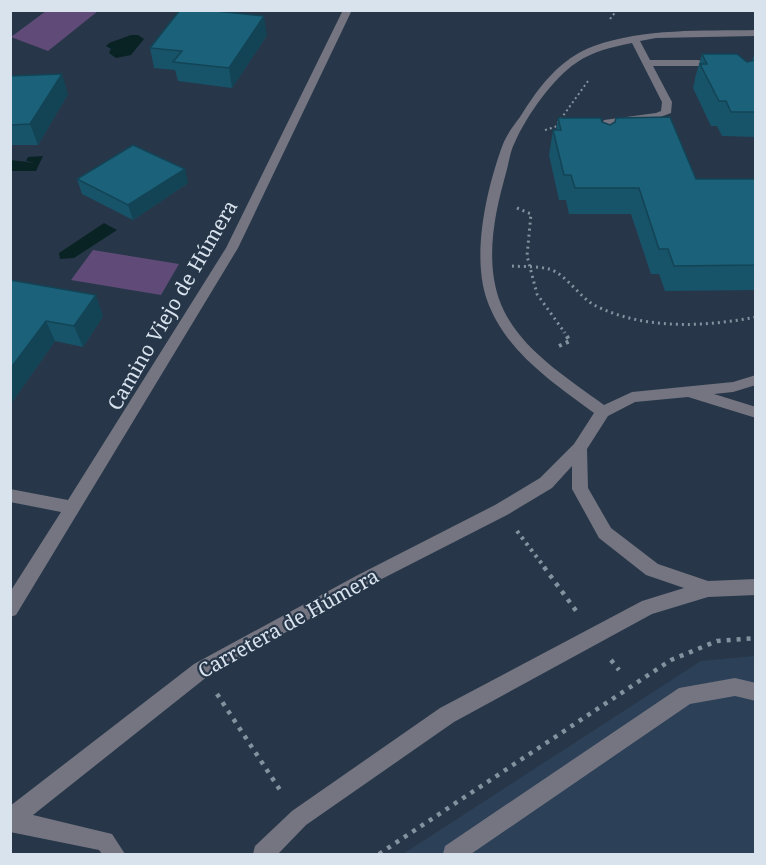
<svg xmlns="http://www.w3.org/2000/svg" width="766" height="865" font-family="'Noto Serif',serif">
	<style>
		.built { fill: #2c4058 }
		.green { fill: #604b78 }
		.water { fill: #092324 }
		.lines { fill: none; stroke-linecap: round; stroke-linejoin: round }
		.path-far3 { stroke: #84919f; stroke-width: 2; stroke-dasharray: 2 3; stroke-linecap: butt }
		.path-far2 { stroke: #84919f; stroke-width: 3; stroke-dasharray: 2 4; stroke-linecap: butt }
		.path-far1 { stroke: #84919f; stroke-width: 4; stroke-dasharray: 3 4.5; stroke-linecap: butt }
		.path { stroke: #84919f; stroke-width: 4.5; stroke-dasharray: 4 6; stroke-linecap: butt }
		.minor { fill: #747580; fill-rule: evenodd }
		.wall { fill: #175369 }
		.shaded-wall { fill: #134455 }
		.building { fill: #1b617a; stroke: #134455; stroke-width: 1.5 }
		.labels { text-anchor: middle; dominant-baseline: central; stroke-width: 4.5; stroke-linejoin: round; paint-order: stroke }
		.street-label { font-size: 20px; fill: #d9e3ee; stroke: #273749 }
	</style>
	<rect width="100%" height="100%" fill="#273749"/>
	<polygon class="built" points="755,656 755,854 403,854 701,661"/>
	<g class="green">
		<polygon points="46,11 46,10 98,11 48,51 11,37"/>
		<polygon points="93,250 179,264 161,295 71,280"/>
	</g>
	<g class="water">
		<polygon points="131,35 138,35 144,39 131,55 116,58 109,53 111,49 106,46 109,43"/>
		<polygon points="43,156 36,171 11,171 11,160 35,163 26,161 28,157"/>
		<polygon points="104,223 117,230 74,258 60,259 59,253"/>
	</g>
	<g class="lines">
		<g class="path-far3">
			<polyline points="610,19 617,10"/>
			<polyline points="545,130 555,127 588,81"/>
		</g>
		<g class="path-far2">
			<polyline points="517,208 531,214 527,256 537,294 565,333"/>
			<path d="M 512,266 C 524,267 538,266 549,269 C 565,273 581,299 596,306 C 645,330 704,327 756,317"/>
		</g>
		<g class="path-far1">
			<polyline points="559,346 570,341 564,332"/>
			<polyline points="517,531 545,568"/>
		</g>
		<g class="path">
			<polyline points="544,567 577,612"/>
			<polyline points="611,660 619,670"/>
			<polyline points="217,694 282,793"/>
			<polyline points="379,854 671,660 717,641 756,638"/>
		</g>
		<g class="minor">
			<polygon points="343,10 352,10 238,248 16,615 10,617 10,592 61,512 10,502 10,489 68,500 226,248"/>
			<path d="M 756,30 L 756,36 L 656,38 L 640,41 L 650,60 L 698,60 L 723,66 L 718,69 L 698,66 L 653,66 L 672,102 L 671,113 L 652,120 L 612,124 L 607,132 L 608,142 L 603,145 L 598,142 L 597,132 L 604,120 L 656,113 L 661,111 L 662,102 L 632,43 C 612,47 593,51 576,63 C 553,78 526,117 515,142 C 510,151 509,163 506,173 C 495,212 485,258 499,299 C 516,347 565,376 604,405 L 632,392 L 733,382 L 756,375 L 756,385 L 733,392 L 714,394 L 756,407 L 756,418 L 688,397 L 635,402 L 608,416 L 587,449 L 588,488 L 611,528 L 658,564 L 708,581 L 756,579 L 756,595 L 708,597 L 652,614 L 454,722 L 306,825 L 278,854 L 253,854 L 255,846 L 292,811 L 440,708 L 642,601 L 684,588 L 646,575 L 599,538 L 572,489 L 572,466 L 552,488 L 507,515 L 368,586 L 208,676 L 33,815 L 112,834 L 125,854 L 102,854 L 99,850 L 10,832 L 10,806 L 194,664 L 356,576 L 495,505 L 540,478 L 574,444 L 594,413 C 552,382 505,351 487,300 C 471,255 487,187 503,144 C 507,134 514,125 520,117 C 539,87 559,59 594,46 C 644,28 703,31 756,30 Z"/>
			<polygon points="735,678 756,683 756,701 735,696 690,704 471,854 443,854 445,846 679,688"/>
		</g>
	</g>
	<g class="wall">
		<polygon points="267,35 232,88 178,81 175,70 154,68 150,48"/>
		<polygon points="702,54 747,62 752,61 754,54 756,54 756,137 722,136 717,126 711,126 693,88 695,80 695,78"/>
		<polygon points="10,76 68,94 38,145 10,145"/>
		<polygon points="558,118 602,122 610,125 696,179 756,179 756,290 665,291 659,274 651,274 631,214 569,214 566,200 559,200 549,155 553,130 556,130"/>
		<polygon points="77,179 188,183 133,220 82,194"/>
		<polygon points="10,280 103,316 83,347 55,341 10,405"/>
	</g>
	<g class="shaded-wall">
		<polygon points="264,16 267,35 232,88 229,68"/>
		<polygon points="62,74 68,94 38,145 30,124"/>
		<polygon points="185,169 188,183 133,220 128,205"/>
		<polygon points="96,295 103,316 83,347 74,326"/>
		<polygon points="46,321 55,341 10,405 10,369"/>
	</g>
	<g class="building">
		<polygon points="180,10 206,10 264,16 229,68 173,62 182,51 150,48"/>
		<polygon points="702,54 737,54 747,62 756,60 756,112 731,112 726,101 719,101 700,64 707,64"/>
		<polygon points="62,74 30,124 10,125 10,76"/>
		<polygon points="670,117 696,179 756,179 756,265 674,266 668,249 659,249 639,188 575,188 571,175 564,175 553,130 561,130 558,118 601,118 602,122 610,125 615,122 616,118"/>
		<polygon points="133,145 185,169 128,205 77,179"/>
		<polygon points="10,280 96,295 74,326 46,321 10,369"/>
	</g>
	<g class="labels">
		<g class="street-label">
			<text transform="translate(172 305) rotate(-60)">Camino Viejo de Húmera</text>
			<text transform="translate(288 623) rotate(-29)">Carretera de Húmera</text>
		</g>
	</g>
	<rect width="766" height="865" fill="none" stroke="#d9e3ee" stroke-width="24"/>
</svg>
